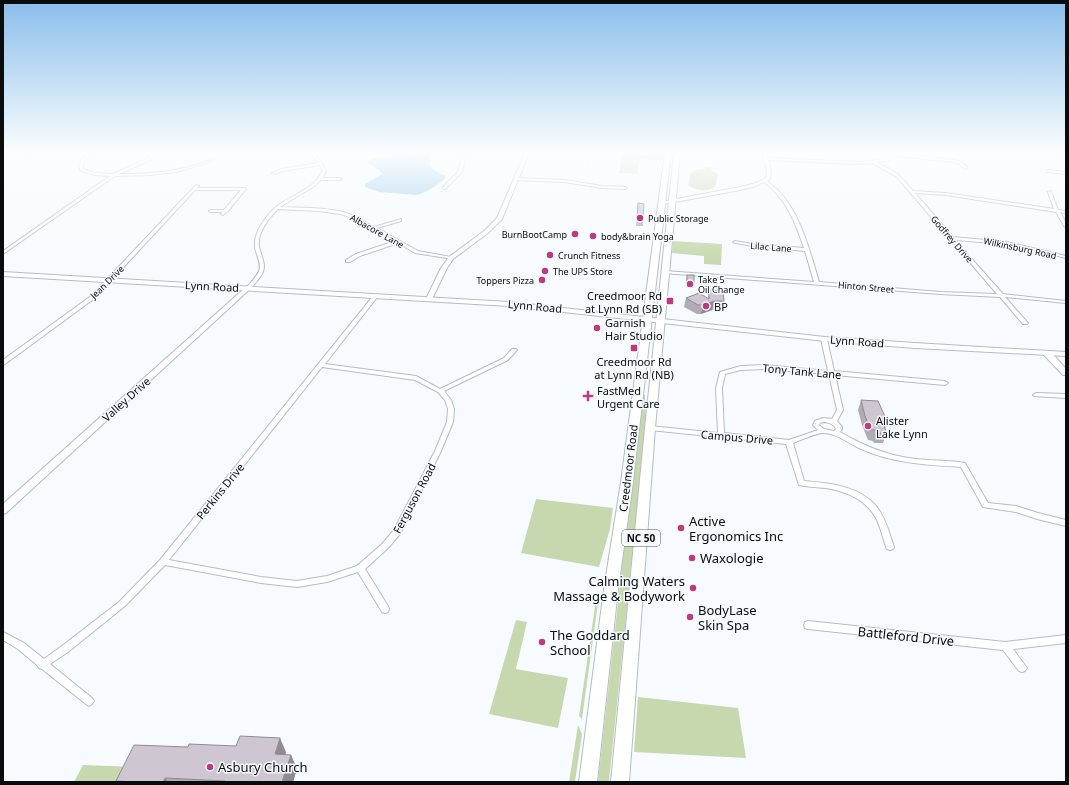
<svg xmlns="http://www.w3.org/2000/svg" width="1069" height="785" font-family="'Noto Sans',sans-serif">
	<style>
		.green { fill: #c7d8af }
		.water { fill: #9acaed }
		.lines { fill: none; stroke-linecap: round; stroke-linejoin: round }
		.minor-casing { stroke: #b3bdc5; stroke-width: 2 }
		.tertiary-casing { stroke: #b3bdc5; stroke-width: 2 }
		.secondary-casing { stroke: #b3bdc5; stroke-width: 2 }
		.primary-casing { stroke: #b3bdc5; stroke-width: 2 }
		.minor { fill: #fff; fill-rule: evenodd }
		.tertiary { fill: #fff; fill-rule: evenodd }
		.secondary { fill: #fff; fill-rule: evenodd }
		.primary { fill: #fff; fill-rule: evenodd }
		.wall { fill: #b1abb4 }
		.shaded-wall { fill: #908b92 }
		.building { fill: #cec7d1; stroke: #908b92 }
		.poi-dot { fill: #bd3a81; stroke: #f7fbff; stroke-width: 1.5 }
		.labels { text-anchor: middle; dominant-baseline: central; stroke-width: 3; stroke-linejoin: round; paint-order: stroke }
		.far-poi-label { font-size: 9px; fill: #080c0e; stroke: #f7fbff; text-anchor: start }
		.far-street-label { font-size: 9px; fill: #080c0e; stroke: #f7fbff }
		.shield { fill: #f7fbff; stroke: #505456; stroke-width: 1 }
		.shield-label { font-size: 10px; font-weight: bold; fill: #080c0e }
		.street-label { font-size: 11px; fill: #080c0e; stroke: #f7fbff }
		.poi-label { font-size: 11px; fill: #080c0e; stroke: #f7fbff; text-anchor: start }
		.near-poi-label { font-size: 13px; fill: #080c0e; stroke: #f7fbff; text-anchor: start }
		.near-street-label { font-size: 13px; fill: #080c0e; stroke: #f7fbff }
	</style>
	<rect width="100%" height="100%" fill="#f7fbff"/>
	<g class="green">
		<polygon points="623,153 663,153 663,160 640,159 637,174 619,173"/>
		<path d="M 705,167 L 713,168 L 711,170 L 718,174 L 715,187 C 707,192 695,191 688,185 L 691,173 L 696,170 L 705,169 Z"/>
		<polygon points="673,241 722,244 721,265 704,264 704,256 672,253"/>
		<polygon points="641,395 645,395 646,421 609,782 598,782"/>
		<polygon points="536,499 613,508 610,529 599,567 521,553"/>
		<polygon points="596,600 598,603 582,719 579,716"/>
		<polygon points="516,620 527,622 516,669 568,678 558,728 489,714"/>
		<polygon points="638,697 738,708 746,758 634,752"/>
		<polygon points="578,725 582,734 575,782 569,782"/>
		<polygon points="83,765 137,767 130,782 74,782"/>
	</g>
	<path class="water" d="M 416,153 L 434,153 C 423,168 434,170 446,176 C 443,183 424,194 416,195 L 379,192 L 365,187 L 365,184 L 382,174 L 380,170 L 367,163 L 370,159 Z"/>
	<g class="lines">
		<defs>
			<g id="minor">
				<polygon points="28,153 33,153 23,158 20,157"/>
				<path d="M 89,153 L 93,153 L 83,162 L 83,169 L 94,173 L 113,174 L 149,158 L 152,159 L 119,174 C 136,174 152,174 169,171 C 190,168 211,161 231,153 L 236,153 L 204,164 L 176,172 L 150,175 L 115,176 L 3,254 L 3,251 L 110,176 L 94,175 L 80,170 L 79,162 Z"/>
				<path d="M 311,153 L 315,153 L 325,169 L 326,171 L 323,178 L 340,178 L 342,179 L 340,180 L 321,180 L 313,187 L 280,207 C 300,208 323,207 343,212 C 354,215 364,221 374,227 L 401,219 L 401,221 L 377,228 L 418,251 L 451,257 L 453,258 L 453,259 L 415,253 L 398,243 L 360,256 L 350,262 L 346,262 L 346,260 L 356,254 L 395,241 L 354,219 L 341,214 L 318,211 L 278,209 C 268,219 257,233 259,247 C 261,256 266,263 263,272 C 260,278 255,284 250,289 L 246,289 L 246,288 C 250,283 256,278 259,271 C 262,263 256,255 255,247 C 254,237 259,227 265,219 C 269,213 274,208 280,204 C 294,194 317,187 322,171 L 320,165 L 283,171 L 274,174 L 272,173 L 282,169 L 318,163 Z"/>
				<polygon points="463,153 467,153 462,172 445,189 443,189 443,187 458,172"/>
				<polygon points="588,153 592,153 590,159 588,160 586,159"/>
				<path d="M 762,153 L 766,153 L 767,158 L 860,162 L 885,159 L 896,155 L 896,153 L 954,160 L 961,162 L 968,168 L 965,169 L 959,164 L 954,162 L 898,156 L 887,161 L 876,162 L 898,174 L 913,191 L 946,193 L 1054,209 L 1048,192 L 1051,191 L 1058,210 L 1066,211 L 1066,213 L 1060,212 L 1066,223 L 1066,227 L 1064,226 L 1056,212 L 946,195 L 915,193 L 953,237 L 1007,242 L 1066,256 L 1066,258 L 1007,244 L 955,240 L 1003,294 L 1066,301 L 1066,303 L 1005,297 L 1027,322 L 1028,323 L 1027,324 L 1023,324 L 1000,297 L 940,294 L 663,273 L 663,271 L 665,271 L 814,282 L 805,251 L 753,246 L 735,243 L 733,242 L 735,241 L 753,244 L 804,248 C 796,224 786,198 764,182 L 753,187 L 740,190 L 669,203 L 661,204 L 659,203 L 661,202 L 745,186 L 756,183 L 766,178 L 767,172 ZM 768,160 L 860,164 L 872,163 L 896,176 L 997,294 L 940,292 L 819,282 C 809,248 798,202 767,181 L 770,179 L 771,172 Z"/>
				<polygon points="1047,170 1066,172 1066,174 1048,172 1047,172"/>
				<polygon points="516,178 565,180 602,186 625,187 627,188 625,189 602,188 565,182 515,180 515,178"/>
				<polygon points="196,185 199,186 197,188 244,188 246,189 227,212 223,215 221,214 222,212 211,212 209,211 211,210 224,210 241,190 195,190 95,298 5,364 3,365 3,360 91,296"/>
				<path d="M 374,295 L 378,295 L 378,296 L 325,364 L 416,376 L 440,389 L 504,358 L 512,349 L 516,349 L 517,350 L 508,360 L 444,391 L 451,400 L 454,409 L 453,422 L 441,451 L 400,534 L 388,548 L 365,569 L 388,606 L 389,609 L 388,612 L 385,613 L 382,612 L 358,572 L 327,582 L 297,587 L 261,583 L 165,565 L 125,606 L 68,652 L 50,664 L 92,698 L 94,701 L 92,704 L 89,706 L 86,704 L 42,669 L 39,668 L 37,665 L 18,649 L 3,640 L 3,632 L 24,643 L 44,659 L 62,646 L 119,602 L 160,560 ZM 322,367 L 415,380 L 438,392 L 445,400 L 448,409 L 447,422 L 435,451 L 394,530 L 382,544 L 357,566 L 327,576 L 297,581 L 261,577 L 169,560 Z"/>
				<path d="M 824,337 L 827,339 L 834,371 L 945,381 L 948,383 L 945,385 L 835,375 L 843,410 L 837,421 L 842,427 L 842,429 L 840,432 C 864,446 888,456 916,459 C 932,461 950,460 965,463 L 988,503 L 1016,506 L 1038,513 L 1066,520 L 1066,526 L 1037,519 L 1016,512 L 983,507 L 961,467 C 926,465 891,463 859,448 C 848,443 835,432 822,433 C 814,434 801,440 793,443 L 804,481 C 829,483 860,486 877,507 C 886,519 889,533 894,547 L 893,549 L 890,550 L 887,549 L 886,547 C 883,538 881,529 877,520 C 867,500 848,492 826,488 C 817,487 808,487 799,485 L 786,444 L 650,430 L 647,428 L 650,426 L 718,433 L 716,388 L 720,372 L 741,366 L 764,365 L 828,371 L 821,339 ZM 764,369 L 829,374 L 837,410 L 832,419 L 823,418 L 815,421 L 813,425 L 818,430 L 789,440 L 724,433 L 722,388 L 725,374 L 741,370 ZM 823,422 C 828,422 834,424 836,429 L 834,431 L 824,429 L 819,425 L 820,423 Z"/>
				<polygon points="1036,393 1066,394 1066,398 1034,396 1033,395"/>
				<polygon points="808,621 1005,642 1066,635 1066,643 1013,649 1027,668 1025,671 1022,672 1019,671 1003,650 808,629 805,628 804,625 805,622"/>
			</g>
			<g id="tertiary">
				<polygon points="525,153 529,153 502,219 488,233 453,259 447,268 432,299 431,300 427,300 426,299 441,268 449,257 484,231 497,218"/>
				<polygon points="1055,153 1066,154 1066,156 1055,154"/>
				<polygon points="248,286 251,288 250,289 6,513 3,514 3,504 246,287"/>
				<polygon points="1044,351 1050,351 1066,369 1066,375 1063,375 1044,355 1043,353"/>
			</g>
			<polygon id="secondary" points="3,272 509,302 825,337 915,343 1066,352 1066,356 915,348 825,341 509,306 3,276"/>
			<g id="primary">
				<polygon points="665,153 671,153 633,482 618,589 597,782 579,782 604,589 621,482"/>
				<polygon points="674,153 680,153 655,428 629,782 611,782 645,428"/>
			</g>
		</defs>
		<use href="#minor" class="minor-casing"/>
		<use href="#tertiary" class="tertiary-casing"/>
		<use href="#secondary" class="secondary-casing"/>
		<use href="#primary" class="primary-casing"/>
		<use href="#minor" class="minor"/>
		<use href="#tertiary" class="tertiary"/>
		<use href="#secondary" class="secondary"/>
		<use href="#primary" class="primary"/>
	</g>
	<g class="wall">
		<polygon points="638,203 643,218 643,226 636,226"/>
		<polygon points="687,275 694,282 693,288 686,287"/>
		<polygon points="709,290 724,301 722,310 712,310 701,314 697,314 684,307 686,298 708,298"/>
		<polygon points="861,400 888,423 885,429 887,433 883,443 874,443 873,441 868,440 862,425 858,410"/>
		<polygon points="236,746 286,752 285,755 291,755 297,769 293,782 117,782 116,781 188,747"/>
	</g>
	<g class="shaded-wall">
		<polygon points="714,301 712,310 701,314 703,305"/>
		<polygon points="280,738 286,752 281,768 275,754"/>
		<polygon points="291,755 297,769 293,782 282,782"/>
		<polygon points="165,778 168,782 163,782"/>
	</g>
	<g class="building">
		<polygon points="638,203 644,204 643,218 637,218"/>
		<rect x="687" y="275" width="7" height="7"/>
		<polygon points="709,290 723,291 724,301 714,301 703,305 698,305 686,298 699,293 709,299"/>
		<polygon points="861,400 878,401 888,423 882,422 887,433 878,433 877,430 871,430 865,416"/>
		<polygon points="240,736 280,738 275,754 291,755 282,782 225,782 225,781 165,778 163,782 137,782 116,781 134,745 188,747 189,744 236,746"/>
	</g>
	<linearGradient id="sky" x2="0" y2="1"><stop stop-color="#89bdea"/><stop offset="0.58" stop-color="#fbfdff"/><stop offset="1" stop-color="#fbfdff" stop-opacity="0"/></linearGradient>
	<rect width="1069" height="263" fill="url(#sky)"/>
	<g class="poi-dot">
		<circle cx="640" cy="218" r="4"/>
		<circle cx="575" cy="234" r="4"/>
		<circle cx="593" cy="236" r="4"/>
		<circle cx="550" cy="255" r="4"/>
		<circle cx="545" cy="271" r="4"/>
		<circle cx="542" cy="280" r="4"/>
		<circle cx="690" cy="284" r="4"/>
		<rect x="666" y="297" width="8" height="8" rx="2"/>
		<circle cx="706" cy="306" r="4"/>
		<circle cx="597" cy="328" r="4"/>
		<rect x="630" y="344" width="8" height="8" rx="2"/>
		<path d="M586 390h4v4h4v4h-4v4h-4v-4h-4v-4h4z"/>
		<circle cx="868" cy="426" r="4"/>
		<circle cx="681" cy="528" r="4"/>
		<circle cx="692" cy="558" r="4"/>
		<circle cx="693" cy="588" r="4"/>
		<circle cx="690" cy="617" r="4"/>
		<circle cx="542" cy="642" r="4"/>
		<circle cx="210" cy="767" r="4"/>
	</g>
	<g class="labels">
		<g class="far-poi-label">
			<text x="648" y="218">Public Storage</text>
			<text x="567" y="234" text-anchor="end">BurnBootCamp</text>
			<text x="601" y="236">body&amp;brain Yoga</text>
			<text x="558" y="255">Crunch Fitness</text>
			<text x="553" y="271">The UPS Store</text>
			<text x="698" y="279">Take 5<tspan x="698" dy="10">Oil Change</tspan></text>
			<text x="534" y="280" text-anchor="end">Toppers Pizza</text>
		</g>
		<g class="far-street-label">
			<text transform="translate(377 231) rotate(29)">Albacore Lane</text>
			<text transform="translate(952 239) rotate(49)">Godfrey Drive</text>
			<text transform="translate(771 247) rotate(5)">Lilac Lane</text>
			<text transform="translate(1020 248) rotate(12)">Wilkinsburg Road</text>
			<text transform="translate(107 282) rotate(-45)">Jean Drive</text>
			<text transform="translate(866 287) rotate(5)">Hinton Street</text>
		</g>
		<rect class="shield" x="622" y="530" width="38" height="16" rx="3"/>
		<g class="shield-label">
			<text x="641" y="538">NC 50</text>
		</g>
		<g class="street-label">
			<text transform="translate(212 286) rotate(3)">Lynn Road</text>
			<text transform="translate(535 306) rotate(5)">Lynn Road</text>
			<text transform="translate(857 341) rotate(4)">Lynn Road</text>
			<text transform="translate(802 371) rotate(5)">Tony Tank Lane</text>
			<text transform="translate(126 399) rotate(-42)">Valley Drive</text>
			<text transform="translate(737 437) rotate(5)">Campus Drive</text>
			<text transform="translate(628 468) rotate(-83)">Creedmoor Road</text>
			<text transform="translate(220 491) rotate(-51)">Perkins Drive</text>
			<text transform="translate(414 498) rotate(-62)">Ferguson Road</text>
		</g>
		<g class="poi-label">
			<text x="662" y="295" text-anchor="end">Creedmoor Rd<tspan x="662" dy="13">at Lynn Rd (SB)</tspan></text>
			<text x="714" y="306">BP</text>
			<text x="605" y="322">Garnish<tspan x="605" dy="13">Hair Studio</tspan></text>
			<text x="634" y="361" text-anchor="middle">Creedmoor Rd<tspan x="634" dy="13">at Lynn Rd (NB)</tspan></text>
			<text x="597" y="390">FastMed<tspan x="597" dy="13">Urgent Care</tspan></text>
			<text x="876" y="420">Alister<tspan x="876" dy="13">Lake Lynn</tspan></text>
		</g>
		<g class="near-poi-label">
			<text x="689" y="521">Active<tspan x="689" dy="15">Ergonomics Inc</tspan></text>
			<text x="700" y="558">Waxologie</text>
			<text x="685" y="581" text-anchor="end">Calming Waters<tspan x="685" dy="15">Massage &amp; Bodywork</tspan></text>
			<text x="698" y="610">BodyLase<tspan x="698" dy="15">Skin Spa</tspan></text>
			<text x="550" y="635">The Goddard<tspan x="550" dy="15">School</tspan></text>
			<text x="218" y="767">Asbury Church</text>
		</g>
		<g class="near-street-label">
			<text transform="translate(906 636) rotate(6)">Battleford Drive</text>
		</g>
	</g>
	<rect width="1069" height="785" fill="none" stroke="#080c0e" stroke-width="8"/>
</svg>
